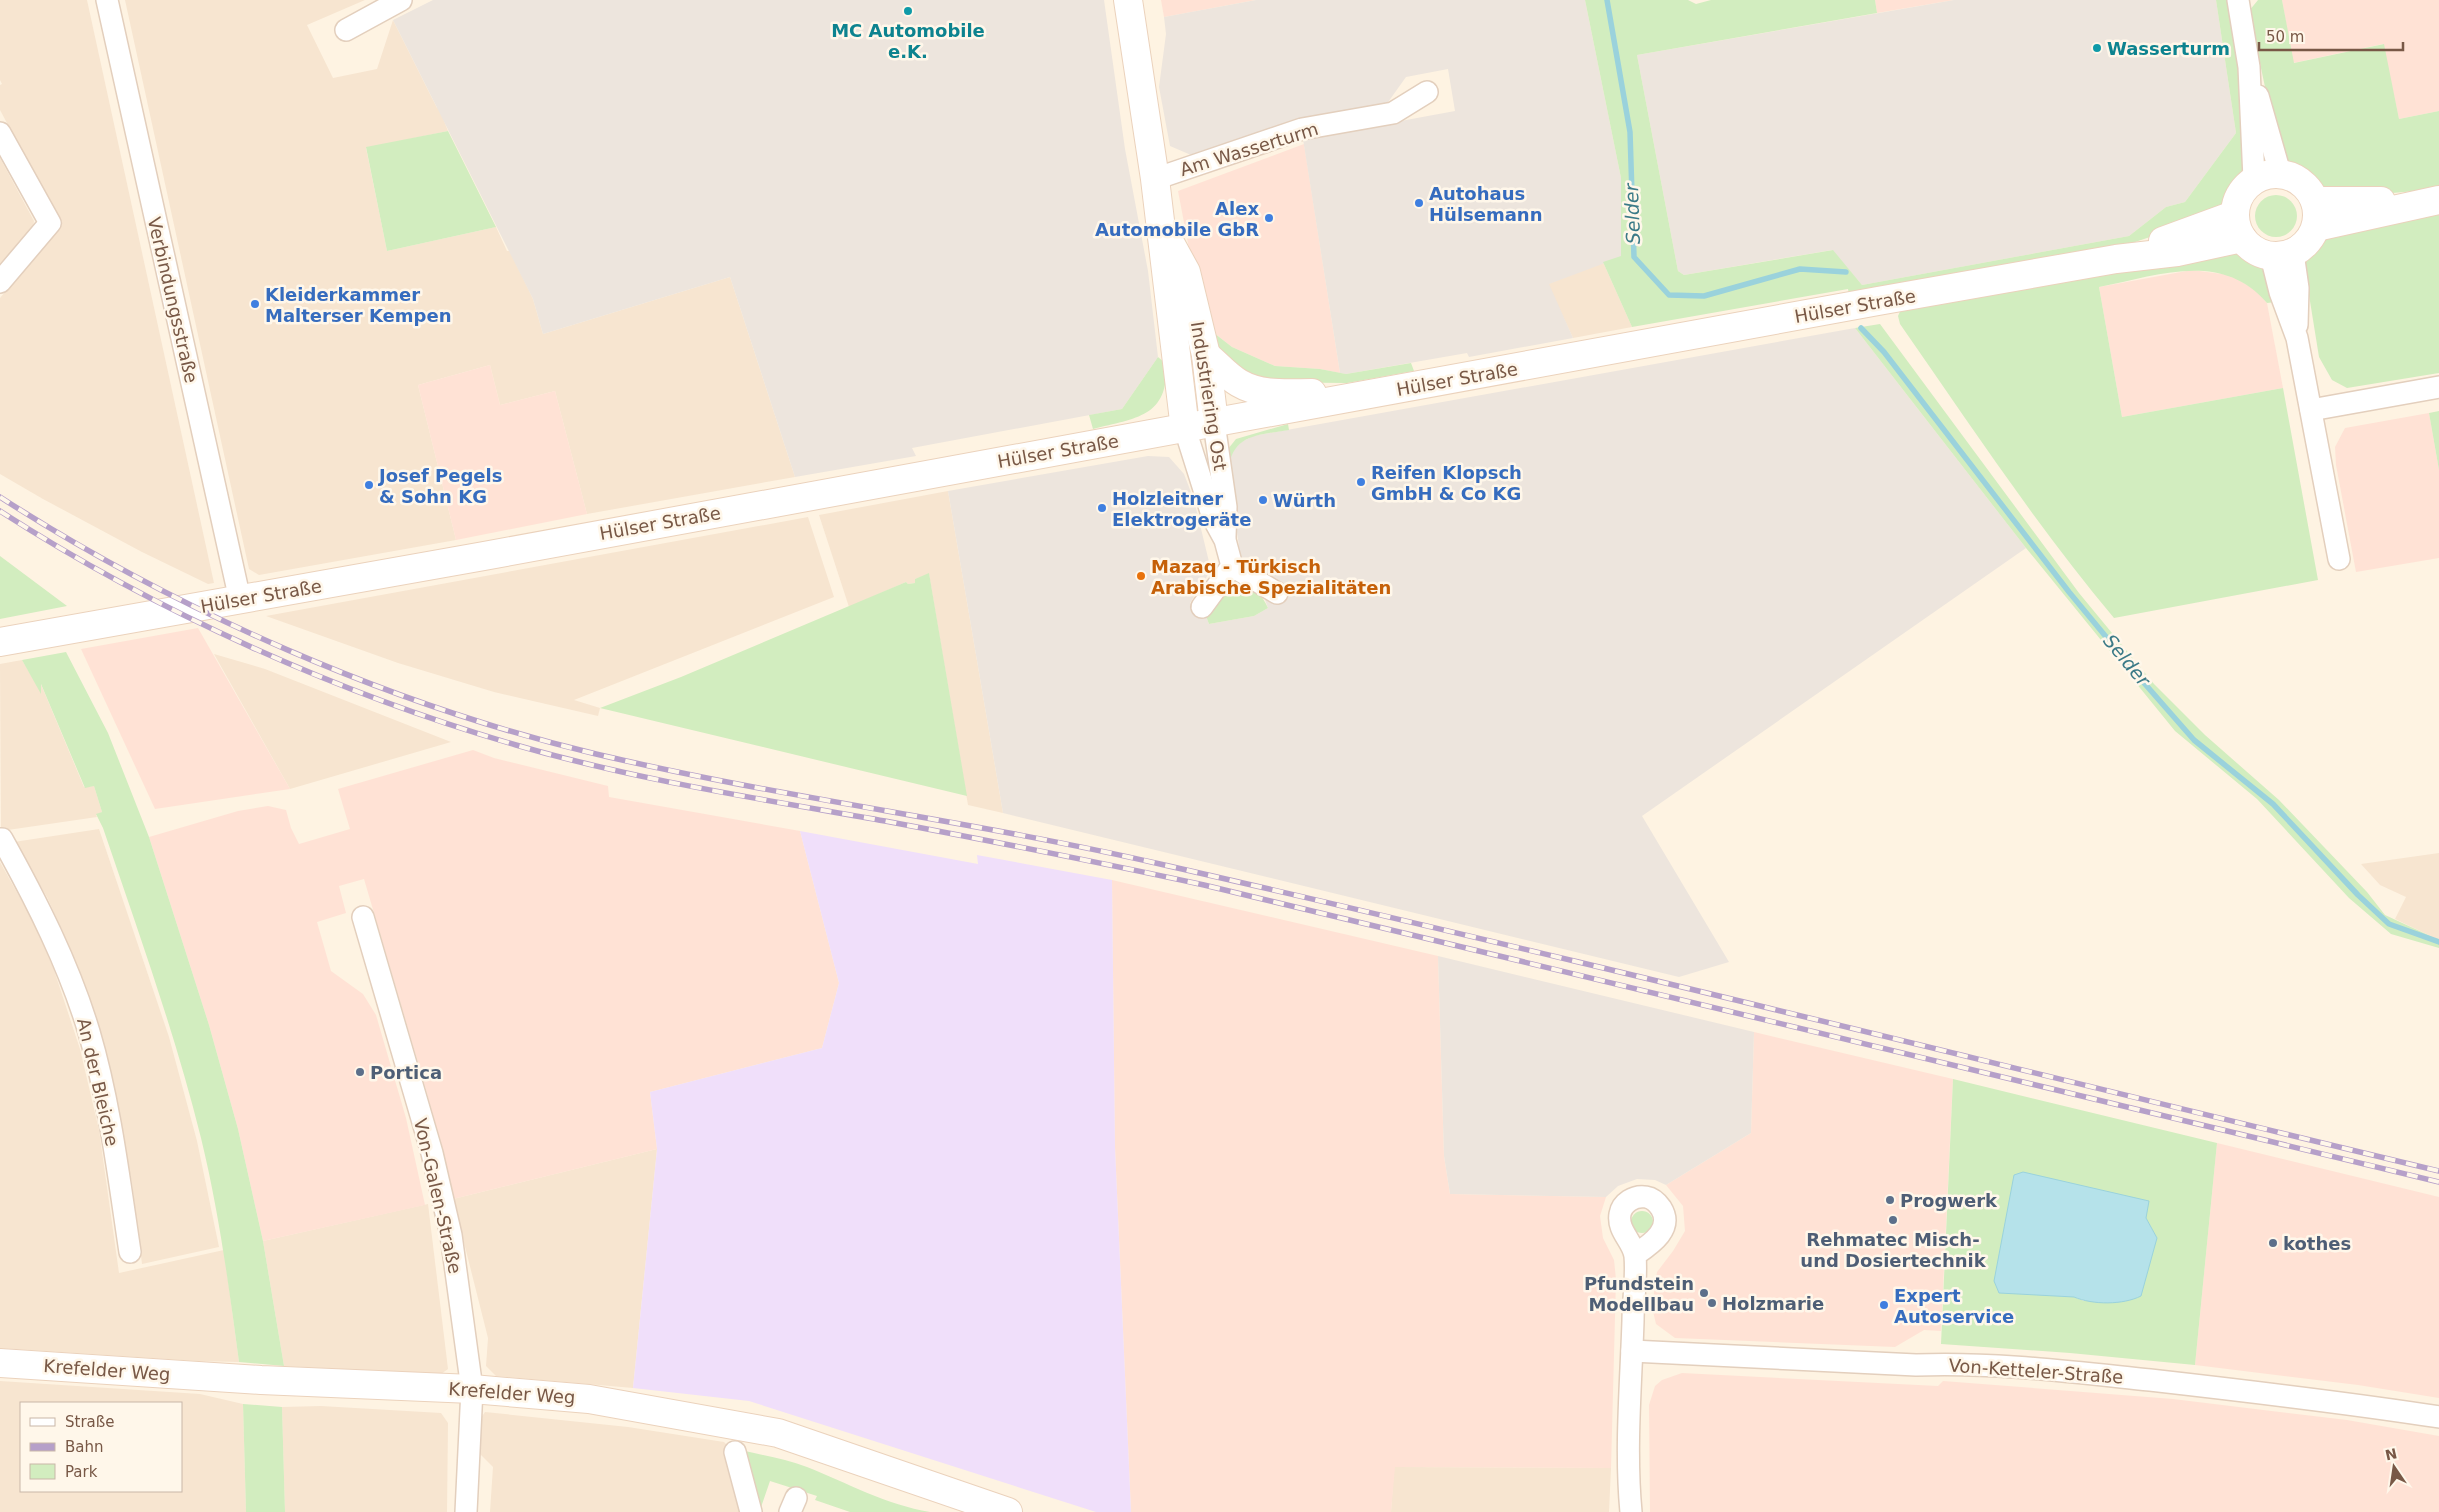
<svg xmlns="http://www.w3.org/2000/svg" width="2439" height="1512" font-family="'DejaVu Sans',sans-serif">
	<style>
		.residential { fill: #f7e5d0; fill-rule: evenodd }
		.commercial { fill: #ffe2d5 }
		.industrial { fill: #ede5dd }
		.education { fill: #f0dffa }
		.green { fill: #d2edbf; fill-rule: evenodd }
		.water { fill: #b5e2ea; stroke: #9ad2dc }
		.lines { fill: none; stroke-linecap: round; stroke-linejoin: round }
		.stream { stroke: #9ad2dc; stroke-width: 5.5 }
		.street-casing { stroke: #e3cfbd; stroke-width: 24 }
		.secondary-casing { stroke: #ebd2bc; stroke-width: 30 }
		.street { stroke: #fff; stroke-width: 21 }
		.secondary { stroke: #fff; stroke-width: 28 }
		.rail-casing { stroke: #b6a0c9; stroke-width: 5.5 }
		.rail { stroke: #fff7ea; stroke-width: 4; stroke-dasharray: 11; stroke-linecap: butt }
		.culture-dot { fill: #0f9aa8; stroke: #fff7ea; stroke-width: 2 }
		.shop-dot { fill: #3f7fe0; stroke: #fff7ea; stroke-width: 2 }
		.food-dot { fill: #e8710a; stroke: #fff7ea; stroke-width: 2 }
		.service-dot { fill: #5c6f8a; stroke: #fff7ea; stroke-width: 2 }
		.labels { text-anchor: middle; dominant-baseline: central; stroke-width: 5; stroke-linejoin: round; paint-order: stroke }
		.culture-label { font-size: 18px; font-weight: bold; fill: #0d838f; stroke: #fff7ea }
		.street-label { font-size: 18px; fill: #785846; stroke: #fff7ea }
		.shop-label { font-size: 18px; font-weight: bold; fill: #366cbe; stroke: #fff7ea; text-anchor: start }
		.food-label { font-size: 18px; font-weight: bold; fill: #c56008; stroke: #fff7ea; text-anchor: start }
		.service-label { font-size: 18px; font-weight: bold; fill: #4e5e75; stroke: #fff7ea; text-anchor: start }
		.water-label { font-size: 19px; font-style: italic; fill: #3b7a87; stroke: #fff7ea }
	</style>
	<rect width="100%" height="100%" fill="#fef3e2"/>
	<g class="residential">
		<polygon points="0,0 87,0 214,583 208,584 142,552 43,499 0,474 0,298 62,225 0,110 0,85 2,84 0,80"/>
		<polygon points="125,0 365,0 307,25 333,78 377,69 393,20 437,108 439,108 448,131 366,148 387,251 496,227 507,251 510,251 533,299 543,334 730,277 795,477 587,514 555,391 500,405 490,365 418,385 456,540 259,575 249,569"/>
		<polygon points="0,158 34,221 32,234 0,272"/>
		<polygon points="1603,262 1632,327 1573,338 1548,284"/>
		<polygon points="948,491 955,532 1003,813 968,805 929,574 915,579 915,583 908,584 906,582 849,607 819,515"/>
		<polygon points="808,517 834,597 574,700 600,708 598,716 494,692 398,663 266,616"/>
		<polygon points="214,654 265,669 451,742 290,789"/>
		<polygon points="22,660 41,692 40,682 84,787 94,786 102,812 96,815 97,817 1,831 0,664"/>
		<polygon points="99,829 169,1037 197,1141 219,1247 142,1264 132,1183 111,1078 82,982 63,932 47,897 14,842"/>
		<polygon points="2439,853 2439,940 2395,919 2406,897 2380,885 2361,864"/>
		<polygon points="0,862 34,923 54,970 80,1049 99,1130 119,1273 224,1250 239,1362 198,1361 0,1348"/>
		<polygon points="657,1149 633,1388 496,1376 486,1366 488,1338 453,1199"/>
		<polygon points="428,1204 448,1369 441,1374 284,1366 263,1241"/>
		<path d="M 0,1381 L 200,1394 L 243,1404 L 246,1512 L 0,1512 ZM 21,1403 L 181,1403 L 181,1491 L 21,1491 Z"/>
		<polygon points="321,1406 441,1413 448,1423 447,1512 285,1512 282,1407"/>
		<polygon points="485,1412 628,1427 724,1442 730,1448 746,1512 490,1512 493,1467 475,1449 476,1425"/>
		<polygon points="1394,1467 1611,1468 1609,1512 1391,1512"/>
	</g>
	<g class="commercial">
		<polygon points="1161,0 1256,0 1164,17"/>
		<polygon points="1875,0 1954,0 1877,13"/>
		<polygon points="2282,0 2439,0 2439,111 2399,119 2383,44 2293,63"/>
		<polygon points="1304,144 1340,373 1320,369 1275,366 1232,347 1214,333 1190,254 1178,191"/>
		<polygon points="2192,270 2230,275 2256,290 2267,303 2283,388 2122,417 2099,287"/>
		<polygon points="490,365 500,405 555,391 587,514 456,540 418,385"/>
		<polygon points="2429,413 2439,470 2439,558 2356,572 2336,465 2335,447 2345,428"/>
		<polygon points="198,628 290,789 155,809 81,649"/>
		<polygon points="473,750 494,758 608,786 609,797 800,831 839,983 822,1048 650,1092 657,1149 453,1199 427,1093 364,879 339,886 346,913 317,922 331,971 363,994 376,1015 406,1118 425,1205 263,1241 238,1129 209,1025 149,837 238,811 268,806 286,810 291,828 299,844 350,829 338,789"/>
		<polygon points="1112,880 1438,956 1444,1156 1450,1194 1606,1197 1600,1216 1603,1238 1614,1260 1616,1279 1611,1468 1395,1467 1391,1512 1131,1512 1115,1147"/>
		<polygon points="1754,1032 1953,1079 1941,1331 1924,1330 1895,1347 1675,1338 1656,1324 1652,1307 1657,1272 1673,1251 1685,1231 1683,1206 1666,1185 1751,1133"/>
		<polygon points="2217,1143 2439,1197 2439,1398 2358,1385 2195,1365"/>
		<polygon points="1682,1373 1938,1386 1943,1381 2173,1399 2347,1420 2439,1436 2439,1512 1650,1512 1649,1405 1655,1386 1662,1380"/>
	</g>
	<g class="industrial">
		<polygon points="433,0 1104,0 1125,149 1148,271 1158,357 1122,409 912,448 916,456 795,477 730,277 543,334 533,299 393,20"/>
		<polygon points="1256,0 1585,0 1621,178 1621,257 1549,284 1573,338 1469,357 1467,353 1346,374 1340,373 1303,139 1455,111 1448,69 1406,77 1386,105 1301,121 1191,155 1170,146 1159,87 1166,34 1164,17"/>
		<polygon points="1954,0 2216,0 2236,133 2185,202 2166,207 2129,236 1862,285 1832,250 1684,275 1678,271 1637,55"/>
		<polygon points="1855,328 2026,548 1642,816 1729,962 1679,977 1003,813 948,491 1148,456 1169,457 1184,474 1194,500 1211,570 1190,603 1206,616 1209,624 1254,616 1268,608 1264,597 1279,594 1285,585 1241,559 1231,493 1230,457 1236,445 1253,436"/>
		<polygon points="1438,956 1754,1032 1751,1133 1666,1185 1655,1180 1637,1179 1618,1186 1606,1197 1450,1194 1444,1156"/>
	</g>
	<polygon class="education" points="800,831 978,864 977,855 1112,880 1115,1147 1131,1512 1096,1512 749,1401 633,1388 657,1149 650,1092 822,1048 839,983"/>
	<g class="green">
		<polygon points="1585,0 1688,0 1696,4 1711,0 1875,0 1877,13 1637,55 1678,271 1684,275 1833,250 1862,285 2129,236 2166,207 2185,202 2236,133 2216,0 2229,0 2238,46 2246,170 2224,205 2201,220 2120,247 1849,295 1848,289 1632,327 1603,262 1621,256 1621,178"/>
		<polygon points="2258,0 2282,0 2294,63 2384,44 2399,119 2439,111 2439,189 2345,197 2326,195 2285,161 2277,144 2249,11"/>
		<polygon points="448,131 496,227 387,251 366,147"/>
		<circle cx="2276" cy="216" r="21"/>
		<polygon points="2439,210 2439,373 2347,388 2332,380 2319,357 2309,295 2304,296 2302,269 2313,250 2329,233"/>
		<path d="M 2224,249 C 2259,259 2266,266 2276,302 L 2267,303 C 2221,250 2158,276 2099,287 L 2122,417 L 2283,388 L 2318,580 L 2114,618 C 2036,525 1969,423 1900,324 L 1898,316 L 1902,307 Z"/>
		<polygon points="1880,324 2079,593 2154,684 2205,735 2279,800 2367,892 2385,915 2439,940 2439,948 2391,934 2349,898 2257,799 2175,731 2026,548 1855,328"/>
		<polygon points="1214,333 1232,347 1275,366 1320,369 1346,374 1411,363 1414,371 1347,383 1255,382 1224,360 1208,336"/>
		<path d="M 1158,357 L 1166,364 C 1169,417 1136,418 1093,429 L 1089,415 L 1122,409 Z"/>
		<polygon points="2439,411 2439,470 2429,413"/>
		<path d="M 1288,424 L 1289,430 C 1260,435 1231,434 1229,470 L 1228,449 L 1236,439 Z"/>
		<polygon points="0,556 67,606 0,619"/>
		<polygon points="929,573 967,796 600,708 681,677 906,582 908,584 915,583 915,579"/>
		<path d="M 1236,581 C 1251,584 1262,594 1268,608 L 1254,616 L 1209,624 L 1206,616 L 1228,586 Z"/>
		<path d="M 66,652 L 108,733 L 149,837 L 209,1025 L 238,1129 L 263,1241 L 284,1366 L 239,1362 C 229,1287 219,1212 201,1138 C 175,1033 138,931 103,828 L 96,814 L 102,812 L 94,786 L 85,788 L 41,684 L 41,694 L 22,660 Z"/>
		<path d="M 1953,1079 L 2217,1143 L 2195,1365 L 2070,1353 L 1941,1344 ZM 2146,1218 L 2157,1238 L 2084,1301 L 2074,1297 Z"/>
		<circle cx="1642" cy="1222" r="11"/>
		<polygon points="243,1404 282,1407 285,1512 246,1512"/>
		<path d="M 740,1450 C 762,1455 786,1459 807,1467 C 847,1483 887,1505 930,1512 L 850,1512 L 815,1500 L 817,1496 L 770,1481 L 760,1510 Z"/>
	</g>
	<path class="water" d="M 2023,1172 L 2149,1201 L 2146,1218 L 2157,1238 L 2141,1296 C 2123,1305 2093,1305 2074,1297 L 1999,1293 L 1994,1281 L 2014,1175 Z"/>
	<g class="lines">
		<g class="stream">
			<polyline points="1607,0 1630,132 1634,257 1669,295 1704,296 1800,269 1846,272"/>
			<polyline points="1861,328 1884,352 2069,592 2145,684 2194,740 2273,804 2358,895 2389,924 2439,942"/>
		</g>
		<defs>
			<g id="street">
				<polyline points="107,0 240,600"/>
				<polyline points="2238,0 2249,67 2254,179"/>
				<polyline points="346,30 401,0"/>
				<polyline points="2258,96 2280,173"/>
				<polyline points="0,133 50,223 0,282"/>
				<polyline points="1155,179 1302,129 1393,113 1427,92"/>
				<polyline points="2293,253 2298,288 2297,325"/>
				<polyline points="2271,256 2280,292 2297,338 2339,559"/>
				<polyline points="2311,410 2439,387"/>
				<polyline points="1214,423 1226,507 1225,537"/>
				<polyline points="1185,429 1213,518 1225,540 1232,566 1277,593"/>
				<polyline points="1202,607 1232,566"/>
				<path d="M 0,839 L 2,839 C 36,900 69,965 89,1032 C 110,1103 119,1179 130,1252"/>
				<polyline points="363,917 432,1153 451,1235 472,1389 466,1512"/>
				<path d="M 1632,1351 L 1916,1365 C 1994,1362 2072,1372 2150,1380 C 2247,1391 2343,1402 2439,1417"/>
				<polyline points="735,1452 751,1512"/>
				<polyline points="790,1512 796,1498"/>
				<path d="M 1631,1512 C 1625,1449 1631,1384 1633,1321 C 1633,1300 1637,1277 1635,1256 C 1633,1241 1617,1231 1620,1214 C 1622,1203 1634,1195 1646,1197 C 1652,1198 1657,1202 1661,1208 C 1674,1229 1651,1244 1635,1255"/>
			</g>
			<g id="secondary">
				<polyline points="1128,0 1155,179 1185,429"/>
				<circle cx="2276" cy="215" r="41"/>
				<polyline points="2315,201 2381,201"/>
				<polyline points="2316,227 2439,200"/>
				<polyline points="1169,241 1186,272 1206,355 1214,423"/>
				<polyline points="2163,241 2234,215"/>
				<path d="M 1206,355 C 1217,364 1227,376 1239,383 C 1261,396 1288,393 1312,393"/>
				<polyline points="0,642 484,556 1878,301 2116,259 2177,252 2242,238"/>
				<polyline points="0,1363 261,1380 472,1389 589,1399 778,1433 1008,1512"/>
			</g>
		</defs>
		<use href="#street" class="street-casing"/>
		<use href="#secondary" class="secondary-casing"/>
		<use href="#street" class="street"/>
		<use href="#secondary" class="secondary"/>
		<defs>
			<g id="rail">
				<path d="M 0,497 C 177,611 391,705 596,754 C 782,798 973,821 1160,864 C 1587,961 2013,1069 2439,1171"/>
				<path d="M 0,511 C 155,611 339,694 516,745 C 636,780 761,799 885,821 C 991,841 1098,862 1204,885 L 2439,1182"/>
			</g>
		</defs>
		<use href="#rail" class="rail-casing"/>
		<use href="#rail" class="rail"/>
	</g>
	<g class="culture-dot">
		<circle cx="908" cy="11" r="5"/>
		<circle cx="2097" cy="48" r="5"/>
	</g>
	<g class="shop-dot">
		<circle cx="1419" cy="203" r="5"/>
		<circle cx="1269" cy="218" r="5"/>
		<circle cx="255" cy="304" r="5"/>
		<circle cx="1361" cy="482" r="5"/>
		<circle cx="369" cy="485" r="5"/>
		<circle cx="1263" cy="500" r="5"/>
		<circle cx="1102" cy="508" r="5"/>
		<circle cx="1884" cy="1305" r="5"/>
	</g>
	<circle class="food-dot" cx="1141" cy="576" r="5"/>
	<g class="service-dot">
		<circle cx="360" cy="1072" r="5"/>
		<circle cx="1890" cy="1200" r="5"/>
		<circle cx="1893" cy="1220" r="5"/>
		<circle cx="2273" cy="1243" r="5"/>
		<circle cx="1704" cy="1293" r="5"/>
		<circle cx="1712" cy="1303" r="5"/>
	</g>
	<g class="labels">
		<g class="culture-label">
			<text x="908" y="30">MC Automobile<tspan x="908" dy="21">e.K.</tspan></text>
			<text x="2107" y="48" text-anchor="start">Wasserturm</text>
		</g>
		<g class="street-label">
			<text transform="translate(1249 149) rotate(-17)">Am Wasserturm</text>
			<text transform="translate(173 300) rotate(77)">Verbindungsstraße</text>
			<text transform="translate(1855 306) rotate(-10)">Hülser Straße</text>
			<text transform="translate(1457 379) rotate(-10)">Hülser Straße</text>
			<text transform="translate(1209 396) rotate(81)">Industriering Ost</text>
			<text transform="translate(1058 451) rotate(-10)">Hülser Straße</text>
			<text transform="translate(660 523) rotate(-10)">Hülser Straße</text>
			<text transform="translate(261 596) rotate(-10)">Hülser Straße</text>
			<text transform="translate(98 1082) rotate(77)">An der Bleiche</text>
			<text transform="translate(438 1196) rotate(77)">Von-Galen-Straße</text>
			<text transform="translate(107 1370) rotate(4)">Krefelder Weg</text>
			<text transform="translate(2036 1371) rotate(4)">Von-Ketteler-Straße</text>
			<text transform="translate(512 1393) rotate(4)">Krefelder Weg</text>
		</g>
		<g class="shop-label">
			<text x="1429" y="193">Autohaus<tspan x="1429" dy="21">Hülsemann</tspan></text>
			<text x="1259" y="208" text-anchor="end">Alex<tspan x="1259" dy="21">Automobile GbR</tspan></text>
			<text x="265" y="294">Kleiderkammer<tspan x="265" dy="21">Malterser Kempen</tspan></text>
			<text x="1371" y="472">Reifen Klopsch<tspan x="1371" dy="21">GmbH &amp; Co KG</tspan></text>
			<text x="379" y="475">Josef Pegels<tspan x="379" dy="21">&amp; Sohn KG</tspan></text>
			<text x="1112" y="498">Holzleitner<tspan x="1112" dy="21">Elektrogeräte</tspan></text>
			<text x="1273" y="500">Würth</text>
			<text x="1894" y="1295">Expert<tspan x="1894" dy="21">Autoservice</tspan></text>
		</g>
		<g class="food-label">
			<text x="1151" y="566">Mazaq - Türkisch<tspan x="1151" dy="21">Arabische Spezialitäten</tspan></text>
		</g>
		<g class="service-label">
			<text x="370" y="1072">Portica</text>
			<text x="1900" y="1200">Progwerk</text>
			<text x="1893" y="1239" text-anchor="middle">Rehmatec Misch-<tspan x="1893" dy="21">und Dosiertechnik</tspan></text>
			<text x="2283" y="1243">kothes</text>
			<text x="1694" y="1283" text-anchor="end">Pfundstein<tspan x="1694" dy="21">Modellbau</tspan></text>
			<text x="1722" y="1303">Holzmarie</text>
		</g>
		<g class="water-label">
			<text transform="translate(1632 214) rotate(-92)">Selder</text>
			<text transform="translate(2127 660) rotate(50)">Selder</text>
		</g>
	</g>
	<rect x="20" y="1402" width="162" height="90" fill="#fff7ea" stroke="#c9b7a8"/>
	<rect x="30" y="1418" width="25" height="8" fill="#ffffff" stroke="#c9b7a8"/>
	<text x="65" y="1427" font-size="15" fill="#785846">Straße</text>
	<rect x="30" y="1443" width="25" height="8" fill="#b6a0c9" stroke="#c9b7a8"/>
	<text x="65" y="1452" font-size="15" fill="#785846">Bahn</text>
	<rect x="30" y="1464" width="25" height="15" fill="#d2edbf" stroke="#c9b7a8"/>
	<text x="65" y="1477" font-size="15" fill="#785846">Park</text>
	<g transform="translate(2394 1467) rotate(347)" stroke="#fff7ea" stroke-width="4" paint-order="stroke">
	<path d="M0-4L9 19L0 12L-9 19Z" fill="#785846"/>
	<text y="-8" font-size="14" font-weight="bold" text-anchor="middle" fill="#785846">N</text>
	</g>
	<path d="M2259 42v8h144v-8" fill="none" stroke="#785846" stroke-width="2.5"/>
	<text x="2266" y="42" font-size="15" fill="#785846" stroke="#fff7ea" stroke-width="4" paint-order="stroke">50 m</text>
</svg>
